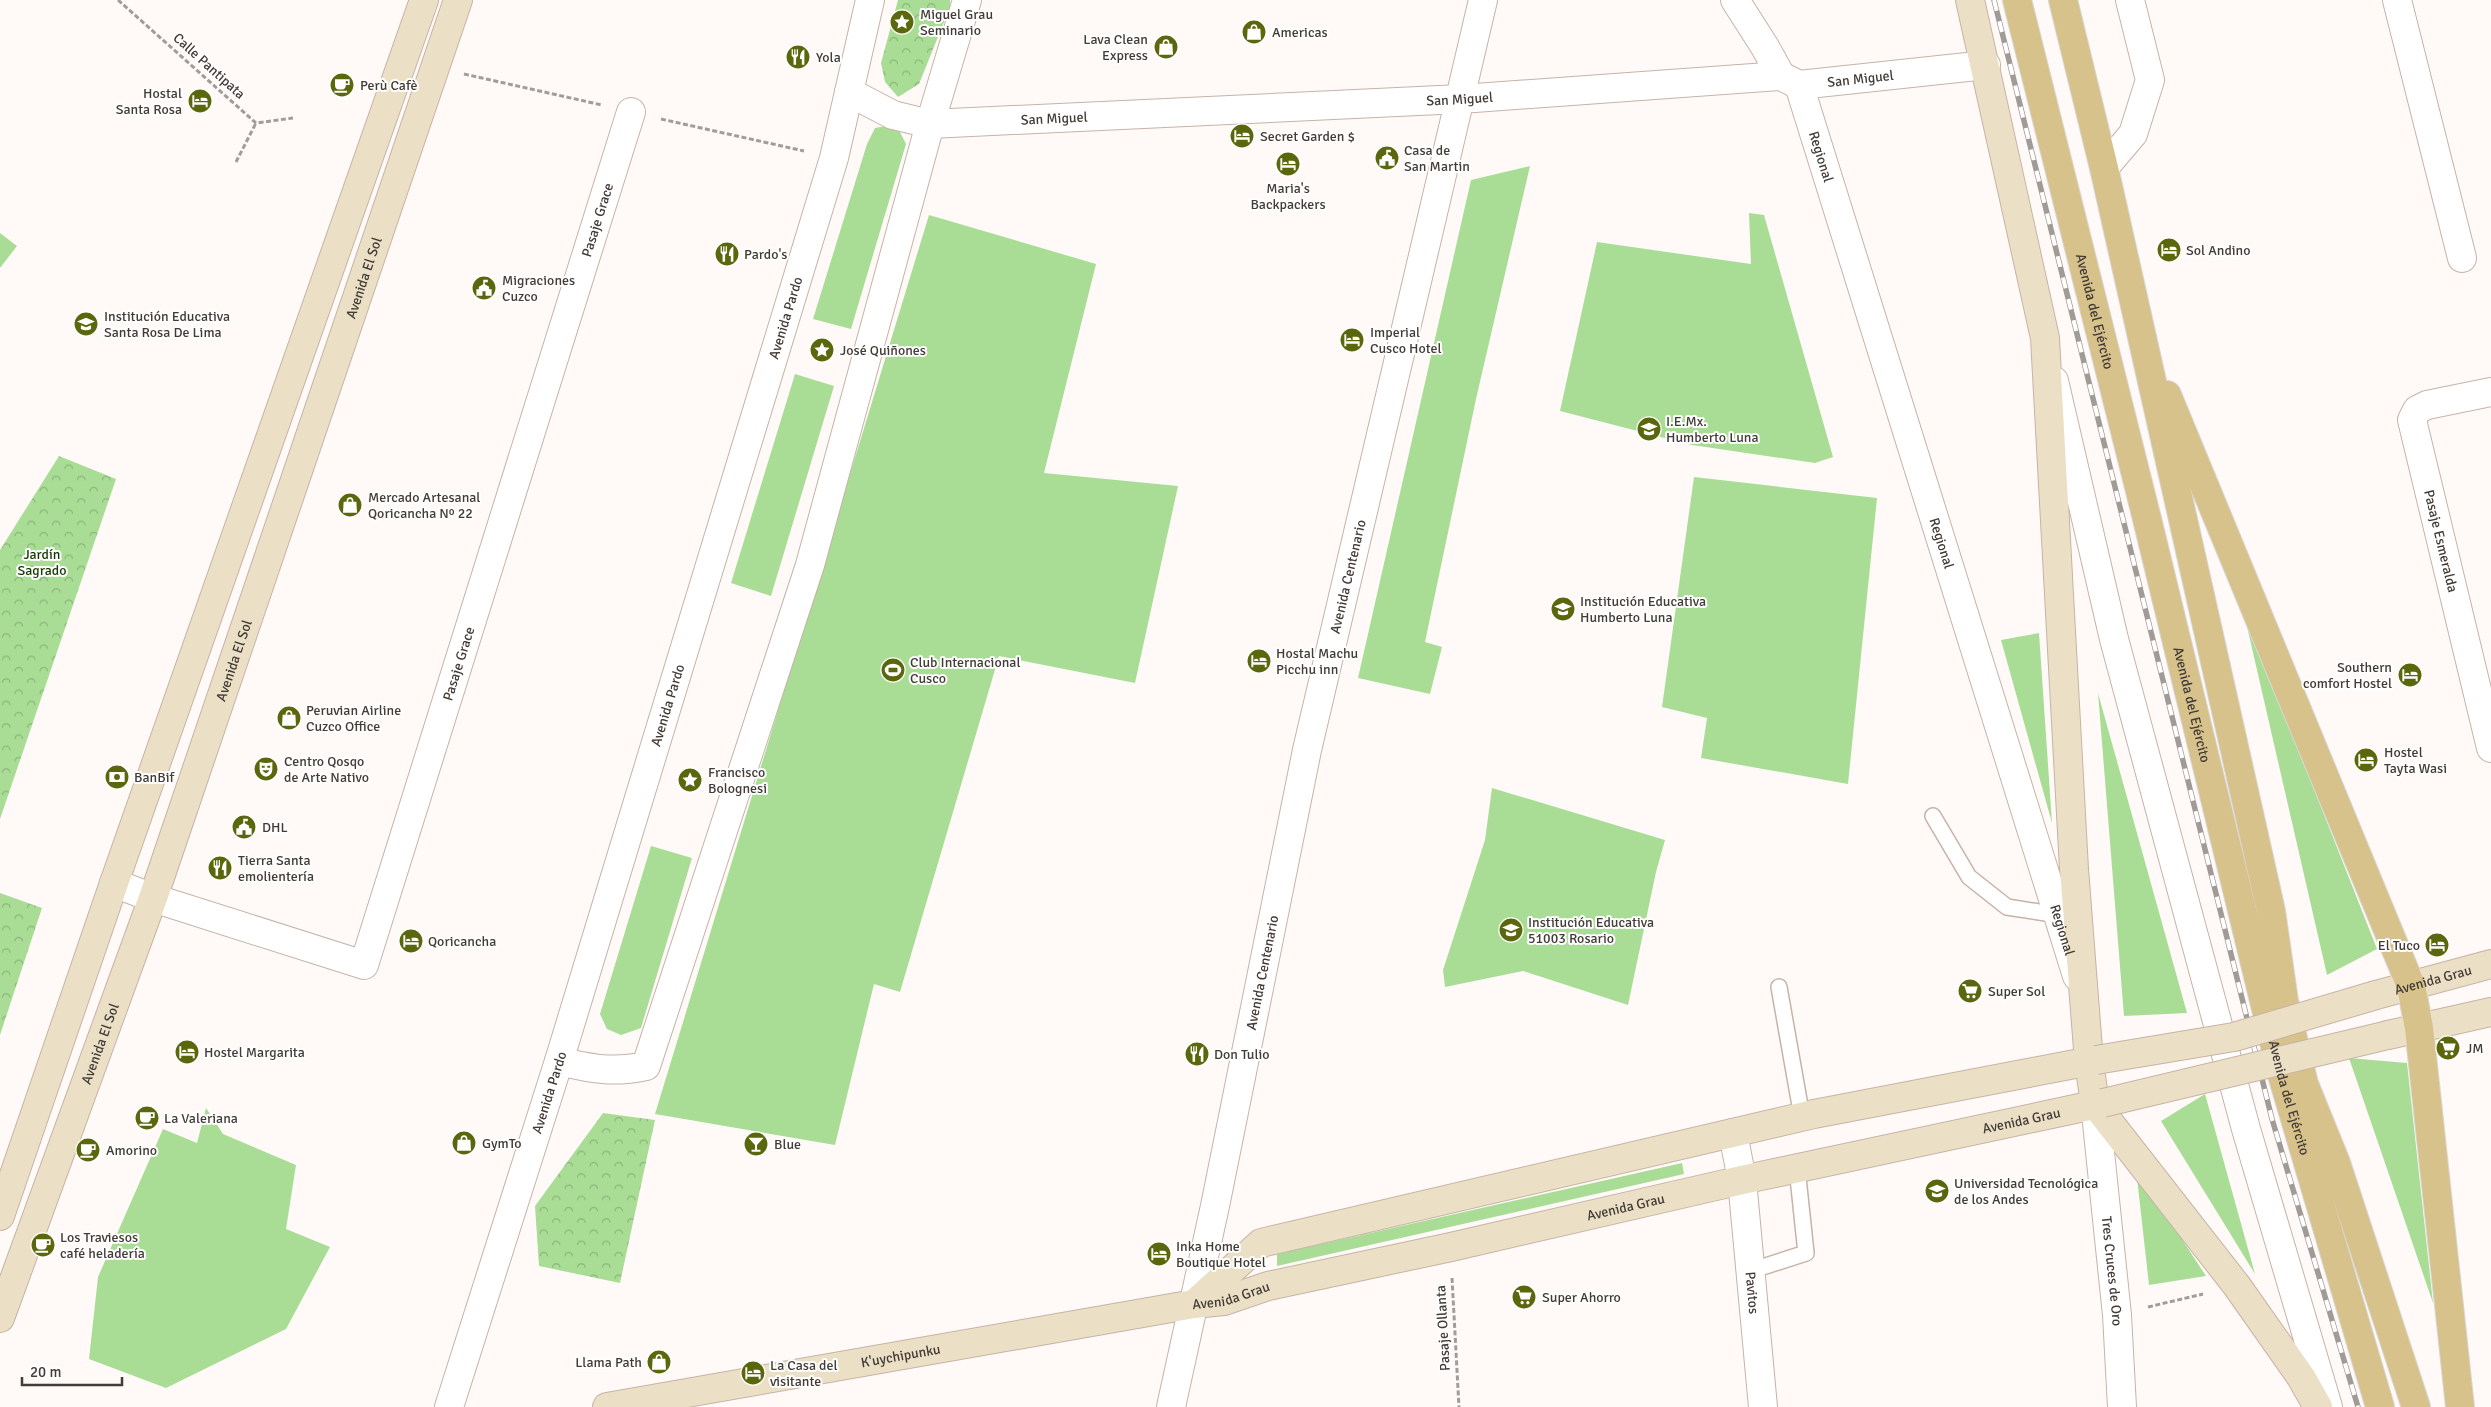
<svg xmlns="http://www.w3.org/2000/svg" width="2491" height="1407" font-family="Signika,sans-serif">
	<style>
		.green { fill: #a9dd95 }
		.park { fill: url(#park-crowns) }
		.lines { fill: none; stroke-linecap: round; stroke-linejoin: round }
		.lane-casing { stroke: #c6b3a7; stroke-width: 18 }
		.street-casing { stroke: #c6b3a7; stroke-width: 30 }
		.secondary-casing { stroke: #c6b3a7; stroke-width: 30 }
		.primary-casing { stroke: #d9d8d7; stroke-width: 30 }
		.path { stroke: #a29c99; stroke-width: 3; stroke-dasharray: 5 2.5; stroke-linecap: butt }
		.lane { stroke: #fff; stroke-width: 15 }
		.street { stroke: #fff; stroke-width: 28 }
		.secondary { stroke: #ebe0c5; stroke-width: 28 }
		.primary { stroke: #d7c28c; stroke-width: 28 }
		.rail-casing { stroke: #a19b98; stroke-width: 5.5 }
		.rail { stroke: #fff; stroke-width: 4; stroke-dasharray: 11; stroke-linecap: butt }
		.secondary-bridge-casing { stroke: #c6b3a7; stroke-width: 30; stroke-linecap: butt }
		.secondary-bridge { stroke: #ebe0c5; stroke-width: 28 }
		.labels { text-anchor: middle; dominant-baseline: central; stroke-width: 4; stroke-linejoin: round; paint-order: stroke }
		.poi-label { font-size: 14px; fill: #423b36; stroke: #fff; text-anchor: start }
		.street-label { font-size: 14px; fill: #423b36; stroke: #fff }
		.park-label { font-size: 14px; fill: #133900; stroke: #fff }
	</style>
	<defs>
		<pattern id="park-crowns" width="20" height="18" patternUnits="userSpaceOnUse" patternTransform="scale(1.25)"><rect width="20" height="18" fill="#a9dd95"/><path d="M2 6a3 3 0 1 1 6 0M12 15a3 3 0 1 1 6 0" fill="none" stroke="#8bb47a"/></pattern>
	</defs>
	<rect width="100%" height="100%" fill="#fffaf8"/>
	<g class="green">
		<polygon points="896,124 906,144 851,329 813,319 867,144 875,128"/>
		<polygon points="1530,166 1476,399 1425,642 1442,647 1430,694 1358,678 1471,180"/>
		<polygon points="1749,213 1764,215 1833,457 1815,463 1692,445 1560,411 1597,242 1751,264"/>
		<polygon points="929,215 1096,264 1044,473 1178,486 1135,683 999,656 900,992 874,984 835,1145 655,1114"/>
		<polygon points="0,233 17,246 0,268"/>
		<polygon points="795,374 834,386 771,596 731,583"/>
		<polygon points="1694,477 1877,498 1848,784 1701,758 1707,718 1662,707"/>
		<polygon points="2243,609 2377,949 2327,975"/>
		<polygon points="2039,633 2052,823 2001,640"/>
		<polygon points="2098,693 2187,1013 2124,1016"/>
		<polygon points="1492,788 1665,840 1656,872 1628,1005 1523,971 1445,987 1443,970 1485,840"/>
		<polygon points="651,846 692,858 641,1028 621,1035 607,1029 600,1014"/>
		<polygon points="2349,1058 2407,1063 2433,1303"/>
		<polygon points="2205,1094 2255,1274 2161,1121"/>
		<polygon points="206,1108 223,1134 296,1165 286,1229 330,1247 286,1329 166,1388 89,1359 98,1277 163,1129 197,1143"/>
		<polygon points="1682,1163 1684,1174 1277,1266 1277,1254"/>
		<polygon points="2136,1169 2206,1276 2149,1285"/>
	</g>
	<g class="park">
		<polygon points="898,0 950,0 950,7 919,84 898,97 885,82 881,63"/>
		<polygon points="59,456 116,479 0,819 0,550"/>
		<polygon points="0,893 42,908 0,1035"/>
		<polygon points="603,1113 655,1120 620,1283 539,1266 535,1206"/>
	</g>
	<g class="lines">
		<defs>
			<g id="lane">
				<polyline points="1933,816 1969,877 2007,907 2058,915"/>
				<polyline points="1779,987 1802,1117"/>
				<polyline points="1750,1271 1806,1253 1797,1168"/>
			</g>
			<g id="street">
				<polyline points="1735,0 1765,47 1781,76"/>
				<polyline points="2397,0 2462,258"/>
				<path id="s1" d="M 1799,85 L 2077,976"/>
				<path id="s2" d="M 849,92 L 893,115 L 930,124 L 1461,99 L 1781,76 L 1799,85 L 1986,65"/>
				<polyline points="2104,168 2133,134 2150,80 2130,0"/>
				<polyline points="2054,381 2114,639 2246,1129 2328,1407"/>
				<path id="s3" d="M 2491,392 L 2427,405 L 2417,410 L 2412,420 L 2491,748"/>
				<path id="s4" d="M 114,883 L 153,898 L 364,965 L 631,112"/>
				<path d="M 559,1061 C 592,1069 613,1073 646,1066 L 810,565 L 930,124 L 967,0"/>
				<path id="s5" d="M 2095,1104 L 2117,1315 L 2122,1407"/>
				<path id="s6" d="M 1733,1133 L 1742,1180 L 1763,1407"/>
				<path id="s7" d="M 449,1407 L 559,1061 L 834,158 L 870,0"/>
				<path id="s8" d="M 1171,1407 L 1215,1206 L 1307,750 L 1483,0"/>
			</g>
			<g id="secondary">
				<polyline points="1970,0 2045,338 2074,869 2089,1062 2095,1104 2237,1286 2301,1377 2318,1407"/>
				<path id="s9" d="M 2376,995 L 2491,964"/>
				<polyline points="2388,1035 2491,1012"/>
				<polyline points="0,1216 114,883 424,0"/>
				<polyline points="1194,1304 1261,1243 1814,1114 2096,1060"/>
				<path id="s10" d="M 0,1318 L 153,898 L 458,0"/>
				<path id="s11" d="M 607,1407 L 1194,1304 L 1224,1301 L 1268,1286 L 1451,1247 L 1742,1180 L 2103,1103"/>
			</g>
			<g id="primary">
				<path id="s12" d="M 2017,0 L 2147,519 L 2282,1075 L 2380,1407"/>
				<polyline points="2063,0 2104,168 2271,911 2284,1001 2304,1084 2336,1163 2416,1407"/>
				<polyline points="2167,395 2411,986 2419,1028 2460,1407"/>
			</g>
		</defs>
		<use href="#lane" class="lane-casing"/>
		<use href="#street" class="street-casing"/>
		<use href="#secondary" class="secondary-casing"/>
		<use href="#primary" class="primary-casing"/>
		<g class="path">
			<polyline points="118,0 256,123 293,118"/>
			<polyline points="464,74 602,105"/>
			<polyline points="661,119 804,151"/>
			<polyline points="236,162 256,123"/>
			<polyline points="1452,1278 1459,1407"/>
			<polyline points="2148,1307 2203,1294"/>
		</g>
		<use href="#lane" class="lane"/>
		<use href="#street" class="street"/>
		<use href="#secondary" class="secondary"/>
		<use href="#primary" class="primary"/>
		<defs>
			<polyline id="rail" points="1994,0 2272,1119 2358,1407"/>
		</defs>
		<use href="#rail" class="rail-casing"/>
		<use href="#rail" class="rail"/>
		<defs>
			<g id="secondary-bridge">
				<polyline points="2096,1060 2234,1037 2376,995"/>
				<polyline points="2103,1103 2388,1035"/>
			</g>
		</defs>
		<use href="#secondary-bridge" class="secondary-bridge-casing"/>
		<use href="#secondary-bridge" class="secondary-bridge"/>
	</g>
	<defs>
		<symbol id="sight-disc" viewBox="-11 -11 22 22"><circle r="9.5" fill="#5a670c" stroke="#fff"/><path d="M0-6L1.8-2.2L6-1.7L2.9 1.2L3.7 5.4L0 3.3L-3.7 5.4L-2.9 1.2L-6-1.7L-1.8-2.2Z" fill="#fff"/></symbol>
		<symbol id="shop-disc" viewBox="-11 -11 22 22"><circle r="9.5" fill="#5a670c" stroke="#fff"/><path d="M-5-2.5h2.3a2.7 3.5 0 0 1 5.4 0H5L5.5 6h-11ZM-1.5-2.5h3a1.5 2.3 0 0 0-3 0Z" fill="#fff"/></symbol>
		<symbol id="restaurant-disc" viewBox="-11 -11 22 22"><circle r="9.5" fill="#5a670c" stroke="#fff"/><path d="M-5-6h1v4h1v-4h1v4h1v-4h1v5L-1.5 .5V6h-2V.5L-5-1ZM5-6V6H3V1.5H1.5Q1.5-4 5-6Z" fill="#fff"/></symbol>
		<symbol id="cafe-disc" viewBox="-11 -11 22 22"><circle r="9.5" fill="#5a670c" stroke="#fff"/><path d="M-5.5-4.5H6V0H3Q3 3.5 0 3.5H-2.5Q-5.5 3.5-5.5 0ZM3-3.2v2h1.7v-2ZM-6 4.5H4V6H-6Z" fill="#fff"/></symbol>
		<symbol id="hotel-disc" viewBox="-11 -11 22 22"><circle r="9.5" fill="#5a670c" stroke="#fff"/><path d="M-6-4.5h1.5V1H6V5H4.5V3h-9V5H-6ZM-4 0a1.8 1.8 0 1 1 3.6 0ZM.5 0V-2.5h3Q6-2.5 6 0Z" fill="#fff"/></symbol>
		<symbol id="civic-disc" viewBox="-11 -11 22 22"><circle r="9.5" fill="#5a670c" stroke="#fff"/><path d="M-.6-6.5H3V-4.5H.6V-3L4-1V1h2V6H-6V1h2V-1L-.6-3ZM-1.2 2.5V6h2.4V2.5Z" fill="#fff"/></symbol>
		<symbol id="school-disc" viewBox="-11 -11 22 22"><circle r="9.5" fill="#5a670c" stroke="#fff"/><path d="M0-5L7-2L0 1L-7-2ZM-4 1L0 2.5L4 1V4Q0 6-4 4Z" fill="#fff"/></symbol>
		<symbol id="stadium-disc" viewBox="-11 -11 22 22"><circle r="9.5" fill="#5a670c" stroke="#fff"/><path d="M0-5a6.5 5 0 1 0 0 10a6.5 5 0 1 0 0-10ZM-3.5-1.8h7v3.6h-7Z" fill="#fff"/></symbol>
		<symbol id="theatre-disc" viewBox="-11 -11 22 22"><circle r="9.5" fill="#5a670c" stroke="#fff"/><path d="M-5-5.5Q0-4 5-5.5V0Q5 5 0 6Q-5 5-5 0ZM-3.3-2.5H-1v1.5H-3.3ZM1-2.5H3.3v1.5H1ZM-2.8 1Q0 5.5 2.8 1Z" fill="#fff"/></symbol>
		<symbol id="bank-disc" viewBox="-11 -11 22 22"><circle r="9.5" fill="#5a670c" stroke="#fff"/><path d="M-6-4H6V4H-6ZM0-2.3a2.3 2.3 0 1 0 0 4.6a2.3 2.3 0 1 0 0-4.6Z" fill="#fff"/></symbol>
		<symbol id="supermarket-disc" viewBox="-11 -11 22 22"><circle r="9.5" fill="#5a670c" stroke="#fff"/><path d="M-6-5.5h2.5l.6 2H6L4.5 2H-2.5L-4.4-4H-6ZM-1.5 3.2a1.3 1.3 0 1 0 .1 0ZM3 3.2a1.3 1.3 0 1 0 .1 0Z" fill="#fff"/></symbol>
		<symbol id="bar-disc" viewBox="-11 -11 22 22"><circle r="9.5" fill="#5a670c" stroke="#fff"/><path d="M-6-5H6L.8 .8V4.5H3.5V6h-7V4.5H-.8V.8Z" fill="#fff"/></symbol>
		<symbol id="university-disc" viewBox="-11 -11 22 22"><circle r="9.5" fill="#5a670c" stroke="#fff"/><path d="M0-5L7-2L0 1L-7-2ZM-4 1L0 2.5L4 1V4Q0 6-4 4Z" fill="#fff"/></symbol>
	</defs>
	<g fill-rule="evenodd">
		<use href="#sight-disc" x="888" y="8" width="28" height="28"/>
		<use href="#shop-disc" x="1240" y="18" width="28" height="28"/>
		<use href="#shop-disc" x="1152" y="33" width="28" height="28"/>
		<use href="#restaurant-disc" x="784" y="43" width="28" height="28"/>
		<use href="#cafe-disc" x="328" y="71" width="28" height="28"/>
		<use href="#hotel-disc" x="186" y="87" width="28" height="28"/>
		<use href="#hotel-disc" x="1228" y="122" width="28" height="28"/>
		<use href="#civic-disc" x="1373" y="144" width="28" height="28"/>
		<use href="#hotel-disc" x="1274" y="150" width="28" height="28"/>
		<use href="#hotel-disc" x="2155" y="236" width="28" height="28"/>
		<use href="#restaurant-disc" x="713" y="240" width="28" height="28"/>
		<use href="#civic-disc" x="470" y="274" width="28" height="28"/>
		<use href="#school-disc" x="72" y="310" width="28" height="28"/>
		<use href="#hotel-disc" x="1338" y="326" width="28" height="28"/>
		<use href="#sight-disc" x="808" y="336" width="28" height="28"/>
		<use href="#school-disc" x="1635" y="415" width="28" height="28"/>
		<use href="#shop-disc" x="336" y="491" width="28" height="28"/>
		<use href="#school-disc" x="1549" y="595" width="28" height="28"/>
		<use href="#hotel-disc" x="1245" y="647" width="28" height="28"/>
		<use href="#stadium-disc" x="879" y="656" width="28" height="28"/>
		<use href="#hotel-disc" x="2396" y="661" width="28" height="28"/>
		<use href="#shop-disc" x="275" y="704" width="28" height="28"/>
		<use href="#hotel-disc" x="2352" y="746" width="28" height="28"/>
		<use href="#theatre-disc" x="252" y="755" width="28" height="28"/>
		<use href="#bank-disc" x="103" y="763" width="28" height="28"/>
		<use href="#sight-disc" x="676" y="766" width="28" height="28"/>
		<use href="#civic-disc" x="230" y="813" width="28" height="28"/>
		<use href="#restaurant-disc" x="206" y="854" width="28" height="28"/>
		<use href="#school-disc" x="1497" y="916" width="28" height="28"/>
		<use href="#hotel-disc" x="397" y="927" width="28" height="28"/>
		<use href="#hotel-disc" x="2423" y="931" width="28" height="28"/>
		<use href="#supermarket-disc" x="1956" y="977" width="28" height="28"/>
		<use href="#supermarket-disc" x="2434" y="1034" width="28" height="28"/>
		<use href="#hotel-disc" x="173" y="1038" width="28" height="28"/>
		<use href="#restaurant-disc" x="1183" y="1040" width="28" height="28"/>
		<use href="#cafe-disc" x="133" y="1104" width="28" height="28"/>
		<use href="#shop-disc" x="450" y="1129" width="28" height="28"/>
		<use href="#bar-disc" x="742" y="1130" width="28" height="28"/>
		<use href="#cafe-disc" x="74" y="1136" width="28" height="28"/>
		<use href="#university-disc" x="1923" y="1177" width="28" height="28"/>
		<use href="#cafe-disc" x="29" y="1231" width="28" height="28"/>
		<use href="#hotel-disc" x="1145" y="1240" width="28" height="28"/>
		<use href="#supermarket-disc" x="1510" y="1283" width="28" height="28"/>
		<use href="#shop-disc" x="645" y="1348" width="28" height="28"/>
		<use href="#hotel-disc" x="739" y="1359" width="28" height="28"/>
	</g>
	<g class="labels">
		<g class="poi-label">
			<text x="920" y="14">Miguel Grau<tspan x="920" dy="16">Seminario</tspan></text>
			<text x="1272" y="32">Americas</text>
			<text x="1148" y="39" text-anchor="end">Lava Clean<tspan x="1148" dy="16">Express</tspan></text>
			<text x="816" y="57">Yola</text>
			<text x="360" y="85">Perù Cafè</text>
			<text x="182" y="93" text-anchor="end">Hostal<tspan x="182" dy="16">Santa Rosa</tspan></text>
			<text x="1260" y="136">Secret Garden $</text>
			<text x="1404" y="150">Casa de<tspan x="1404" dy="16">San Martin</tspan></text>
			<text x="1288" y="188" text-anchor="middle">Maria's<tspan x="1288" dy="16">Backpackers</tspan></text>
			<text x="2186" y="250">Sol Andino</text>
			<text x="744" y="254">Pardo's</text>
			<text x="502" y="280">Migraciones<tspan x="502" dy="16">Cuzco</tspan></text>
			<text x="104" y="316">Institución Educativa<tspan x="104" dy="16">Santa Rosa De Lima</tspan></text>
			<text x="1370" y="332">Imperial<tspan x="1370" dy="16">Cusco Hotel</tspan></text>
			<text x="840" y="350">José Quiñones</text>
			<text x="1666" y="421">I.E.Mx.<tspan x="1666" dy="16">Humberto Luna</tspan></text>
			<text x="368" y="497">Mercado Artesanal<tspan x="368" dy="16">Qoricancha Nº 22</tspan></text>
			<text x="1580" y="601">Institución Educativa<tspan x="1580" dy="16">Humberto Luna</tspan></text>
			<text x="1276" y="653">Hostal Machu<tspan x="1276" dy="16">Picchu inn</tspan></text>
			<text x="910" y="662">Club Internacional<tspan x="910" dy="16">Cusco</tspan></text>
			<text x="2392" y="667" text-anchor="end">Southern<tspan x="2392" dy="16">comfort Hostel</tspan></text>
			<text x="306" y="710">Peruvian Airline<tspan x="306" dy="16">Cuzco Office</tspan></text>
			<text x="2384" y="752">Hostel<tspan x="2384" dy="16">Tayta Wasi</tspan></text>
			<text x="284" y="761">Centro Qosqo<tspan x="284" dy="16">de Arte Nativo</tspan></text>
			<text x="708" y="772">Francisco<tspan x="708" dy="16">Bolognesi</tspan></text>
			<text x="134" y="777">BanBif</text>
			<text x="262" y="827">DHL</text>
			<text x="238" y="860">Tierra Santa<tspan x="238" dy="16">emolientería</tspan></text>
			<text x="1528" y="922">Institución Educativa<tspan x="1528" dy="16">51003 Rosario</tspan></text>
			<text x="428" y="941">Qoricancha</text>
			<text x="2420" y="945" text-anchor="end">El Tuco</text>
			<text x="1988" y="991">Super Sol</text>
			<text x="2466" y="1048">JM</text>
			<text x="204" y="1052">Hostel Margarita</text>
			<text x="1214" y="1054">Don Tulio</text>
			<text x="164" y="1118">La Valeriana</text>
			<text x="482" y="1143">GymTo</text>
			<text x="774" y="1144">Blue</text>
			<text x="106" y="1150">Amorino</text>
			<text x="1954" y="1183">Universidad Tecnológica<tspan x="1954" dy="16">de los Andes</tspan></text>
			<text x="60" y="1237">Los Traviesos<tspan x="60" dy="16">café heladería</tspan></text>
			<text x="1176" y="1246">Inka Home<tspan x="1176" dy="16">Boutique Hotel</tspan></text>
			<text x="1542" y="1297">Super Ahorro</text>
			<text x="642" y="1362" text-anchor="end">Llama Path</text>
			<text x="770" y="1365">La Casa del<tspan x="770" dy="16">visitante</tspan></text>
		</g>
		<g class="street-label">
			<text transform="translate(209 66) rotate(42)">Calle Pantipata</text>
			<text stroke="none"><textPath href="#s2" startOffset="1022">San Miguel</textPath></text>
			<text stroke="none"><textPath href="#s2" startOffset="618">San Miguel</textPath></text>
			<text stroke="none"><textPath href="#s2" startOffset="212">San Miguel</textPath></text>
			<text stroke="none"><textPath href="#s1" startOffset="75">Regional</textPath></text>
			<text stroke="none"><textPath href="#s4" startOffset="1044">Pasaje Grace</textPath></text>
			<text stroke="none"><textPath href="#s10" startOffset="1102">Avenida El Sol</textPath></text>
			<text stroke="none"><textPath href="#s12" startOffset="321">Avenida del Ejército</textPath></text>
			<text stroke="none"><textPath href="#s7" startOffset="1140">Avenida Pardo</textPath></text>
			<text stroke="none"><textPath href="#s3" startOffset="212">Pasaje Esmeralda</textPath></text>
			<text stroke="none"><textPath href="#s1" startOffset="480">Regional</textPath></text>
			<text stroke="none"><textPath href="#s8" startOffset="849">Avenida Centenario</textPath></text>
			<text stroke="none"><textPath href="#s10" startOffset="698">Avenida El Sol</textPath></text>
			<text stroke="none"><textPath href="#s4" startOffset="579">Pasaje Grace</textPath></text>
			<text stroke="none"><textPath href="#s12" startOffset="726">Avenida del Ejército</textPath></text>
			<text stroke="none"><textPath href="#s7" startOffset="735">Avenida Pardo</textPath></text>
			<text stroke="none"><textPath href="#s1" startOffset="885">Regional</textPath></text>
			<text stroke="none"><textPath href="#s8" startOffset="444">Avenida Centenario</textPath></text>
			<text stroke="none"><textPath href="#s9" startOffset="59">Avenida Grau</textPath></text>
			<text stroke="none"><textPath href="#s10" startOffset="292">Avenida El Sol</textPath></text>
			<text stroke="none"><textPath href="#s7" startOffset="330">Avenida Pardo</textPath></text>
			<text stroke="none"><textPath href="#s12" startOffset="1131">Avenida del Ejército</textPath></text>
			<text stroke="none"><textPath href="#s11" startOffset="1444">Avenida Grau</textPath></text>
			<text stroke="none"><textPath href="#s11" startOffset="1039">Avenida Grau</textPath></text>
			<text stroke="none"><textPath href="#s5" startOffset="168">Tres Cruces de Oro</textPath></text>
			<text stroke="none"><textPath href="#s11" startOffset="634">Avenida Grau</textPath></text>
			<text stroke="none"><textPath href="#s6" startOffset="161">Pavitos</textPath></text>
			<text transform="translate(1443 1328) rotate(-93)">Pasaje Ollanta</text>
			<text stroke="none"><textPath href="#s11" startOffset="298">K'uychipunku</textPath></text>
		</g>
		<g class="park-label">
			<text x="42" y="554">Jardín<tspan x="42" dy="16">Sagrado</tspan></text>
		</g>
	</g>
	<path d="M22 1377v8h100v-8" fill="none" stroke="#423b36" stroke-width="2.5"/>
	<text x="30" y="1377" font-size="15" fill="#423b36" stroke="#ffffff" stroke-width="4" paint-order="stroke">20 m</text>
</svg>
